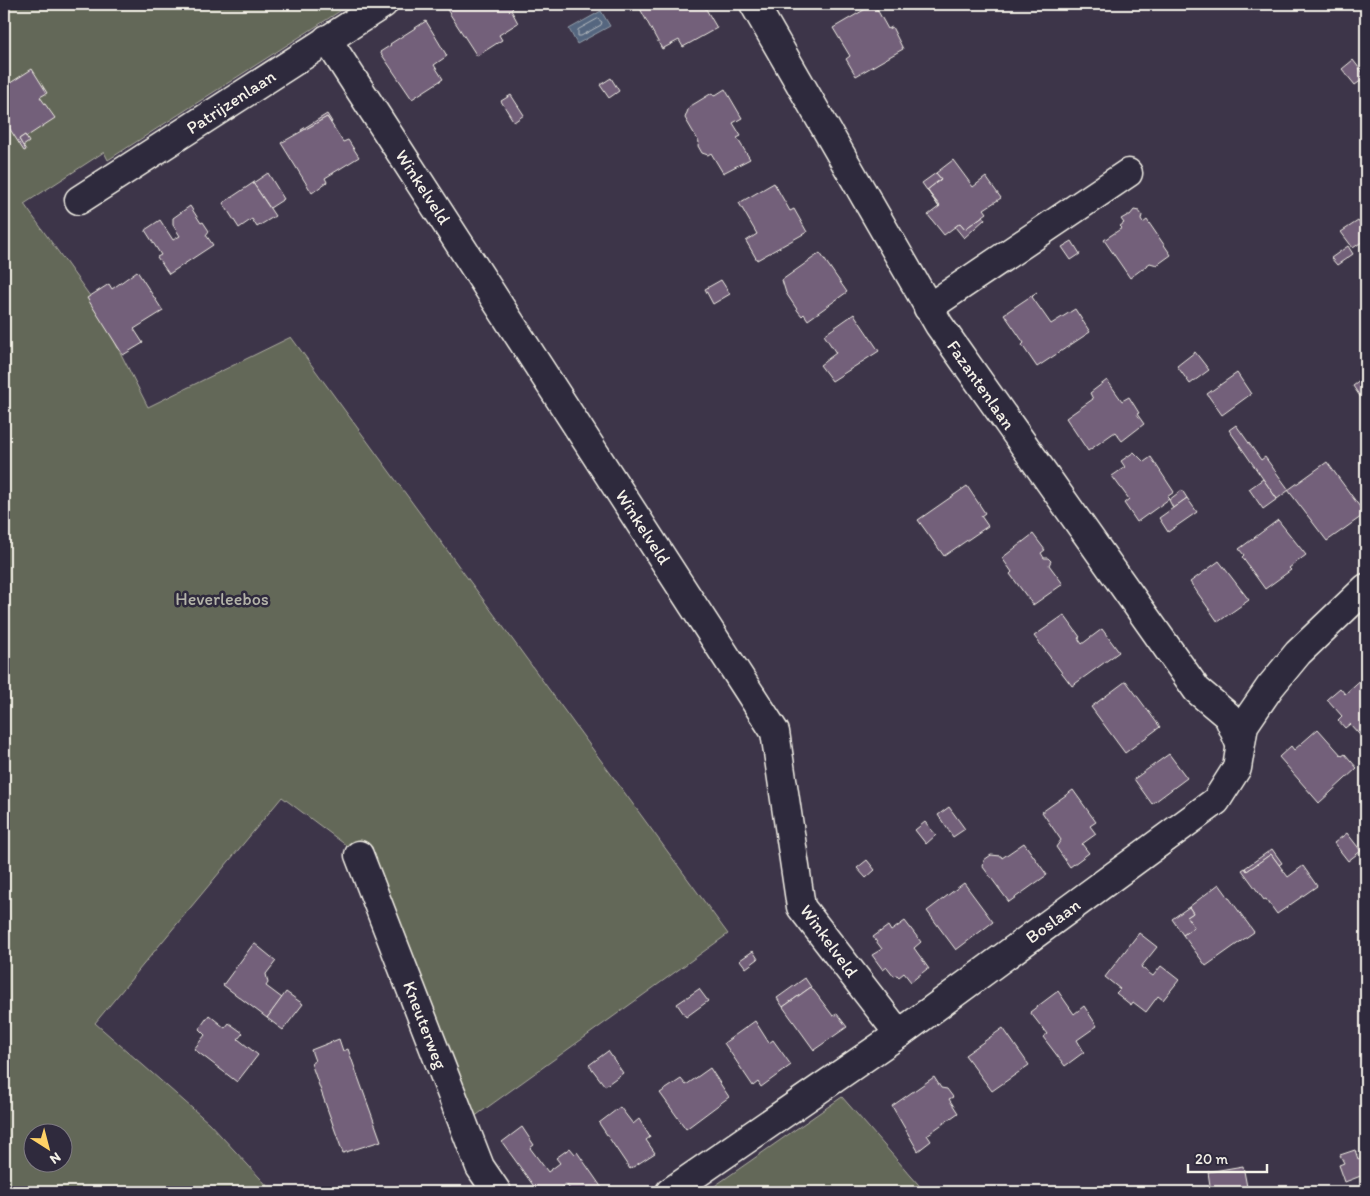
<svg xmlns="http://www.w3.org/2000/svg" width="1370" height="1196" font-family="Itim,sans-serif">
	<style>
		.green { fill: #646759; stroke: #acaca0; fill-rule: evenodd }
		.water { fill: #54667f; stroke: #949ea9 }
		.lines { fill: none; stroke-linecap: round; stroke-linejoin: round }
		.shore { stroke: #b4b9be; stroke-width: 1 }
		.building { fill: #73617a; stroke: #f4f1e8 }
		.minor-casing { stroke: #f4f1e8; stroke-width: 31 }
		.minor { stroke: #2f2a3d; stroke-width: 28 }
		.labels { text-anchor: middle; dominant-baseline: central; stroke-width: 5; stroke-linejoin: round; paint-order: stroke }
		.street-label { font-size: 18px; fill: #f4f1e8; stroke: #2f2a3d }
		.park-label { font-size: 18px; fill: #b3b3a8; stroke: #2f2a3d }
	</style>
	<rect width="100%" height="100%" fill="#3d3549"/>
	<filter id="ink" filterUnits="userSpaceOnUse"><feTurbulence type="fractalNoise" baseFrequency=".02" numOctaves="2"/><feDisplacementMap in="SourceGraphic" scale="10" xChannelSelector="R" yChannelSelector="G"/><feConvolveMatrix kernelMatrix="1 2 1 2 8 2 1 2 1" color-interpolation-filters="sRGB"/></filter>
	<g filter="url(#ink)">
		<g class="green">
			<path d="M 4,4 L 351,4 L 108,160 L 104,152 L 24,204 L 95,303 L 148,407 L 291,337 L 728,934 L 474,1117 L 359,855 L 282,797 L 95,1023 L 209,1123 L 273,1192 L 4,1192 ZM 32,1134 L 62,1134 L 62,1164 L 32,1164 Z"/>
			<polygon points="842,1097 925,1192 706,1192"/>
		</g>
		<polygon class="water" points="601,11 610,26 577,44 569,29"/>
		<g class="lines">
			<polygon class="shore" points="598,19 602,22 601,25 581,36 578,36 578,30"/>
		</g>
		<g class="building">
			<polygon points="453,4 510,4 513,8 511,10 518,23 499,35 502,40 477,56 446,8"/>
			<polygon points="640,4 692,4 693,6 698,4 703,4 717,28 683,47 679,40 662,49 638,5"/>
			<polygon points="874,4 888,29 892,27 903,49 856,76 846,59 850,56 833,28"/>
			<polygon points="426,21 447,56 434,65 443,79 412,99 380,52 391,45 390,44"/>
			<polygon points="1353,60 1366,77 1355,85 1342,69"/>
			<polygon points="32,69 47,93 40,97 55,118 26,137 25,135 19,139 26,150 24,151 4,120 4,87"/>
			<polygon points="611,78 619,91 609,98 600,85"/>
			<polygon points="725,89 742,118 733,123 741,136 737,138 750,159 723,173 711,153 708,155 702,153 698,146 699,142 685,118 689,107 712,93 714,96"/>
			<polygon points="511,95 524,115 514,122 501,101"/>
			<polygon points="327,114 332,122 331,123 327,117 302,132 301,130"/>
			<polygon points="327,117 343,142 348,140 359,157 325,178 327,182 312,193 281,143"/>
			<polygon points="25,135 29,142 23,146 19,139"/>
			<polygon points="953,160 973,187 986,177 1001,198 984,209 987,213 965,229 960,223 944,235 928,215 940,206 927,190 941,179 936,173"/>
			<polygon points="268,173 284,199 270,208 253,183"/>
			<polygon points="936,173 941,179 927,190 939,207 922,183"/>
			<polygon points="253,183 275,216 257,227 252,219 239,228 223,203"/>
			<polygon points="774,183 790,211 794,209 807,232 757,260 746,241 757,234 739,203"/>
			<polygon points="190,206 201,223 203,222 209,231 206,235 213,245 169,274 157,257 161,255 145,230 160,220 173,240 180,236 173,225 173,218"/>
			<polygon points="1134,210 1139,211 1142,215 1141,220 1143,223 1147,220 1171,255 1157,265 1150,263 1130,278 1104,240 1122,228 1120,226 1124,223 1121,219 1128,215 1130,215"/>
			<polygon points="983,216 985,219 964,238 955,227 960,223 965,229"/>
			<polygon points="1358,221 1364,229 1366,228 1366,239 1353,248 1341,232"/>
			<polygon points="1072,241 1080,254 1071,260 1062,247"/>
			<polygon points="1348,246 1353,254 1337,265 1331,258"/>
			<polygon points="820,253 847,292 808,320 804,314 802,316 798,311 786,293 782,280"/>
			<polygon points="137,271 163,311 134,329 143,343 123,355 87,298 109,284 112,289"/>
			<polygon points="721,280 730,294 713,304 705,289"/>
			<polygon points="1037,292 1032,297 1051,324 1075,309 1090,332 1037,367 1022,345 1024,343 1004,314"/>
			<polygon points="854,314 879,351 832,381 820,365 836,353 824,335"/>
			<polygon points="1195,352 1209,370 1190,384 1177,366"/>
			<polygon points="1237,373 1251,394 1222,415 1207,394"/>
			<polygon points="1107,380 1122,401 1129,397 1139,413 1137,414 1144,424 1122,441 1115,432 1088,451 1066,418 1093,399 1090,393"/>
			<polygon points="1361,380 1365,385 1366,384 1366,405 1353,386"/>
			<polygon points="1236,425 1261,460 1265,457 1289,490 1277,499 1229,430"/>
			<polygon points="1134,452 1144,462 1151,457 1174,492 1167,497 1169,499 1137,522 1124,503 1129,499 1112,476 1125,467 1121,461"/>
			<polygon points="1327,462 1365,514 1327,541 1288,490"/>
			<polygon points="1263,479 1277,499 1263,509 1249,489"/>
			<polygon points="967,486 985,513 981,516 988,526 944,556 918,520"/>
			<polygon points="1182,490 1187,498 1173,508 1169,500"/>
			<polygon points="1187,498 1197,512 1168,532 1159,518"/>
			<polygon points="1278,520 1306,555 1289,568 1291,570 1265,589 1242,557 1244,555 1239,549"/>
			<polygon points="1033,534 1045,550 1041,553 1044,558 1048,558 1051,561 1049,565 1063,584 1033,605 1010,574 1012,572 1002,558"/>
			<polygon points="1219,561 1249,600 1218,622 1190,582"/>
			<polygon points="1064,615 1080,637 1078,638 1082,644 1102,629 1119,652 1072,686 1034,636"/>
			<polygon points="1366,675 1366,742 1350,724 1345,728 1338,720 1342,716 1327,699 1340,688 1345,694"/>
			<polygon points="1126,681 1160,727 1125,753 1091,707"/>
			<polygon points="1318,729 1342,756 1345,754 1357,768 1319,803 1279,757 1291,746 1294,750"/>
			<polygon points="1169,754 1187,778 1152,804 1134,779"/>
			<polygon points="1073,790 1096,822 1090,826 1096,834 1082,844 1089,853 1070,867 1056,847 1061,840 1042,812"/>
			<polygon points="949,807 965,829 953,837 938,815"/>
			<polygon points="925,822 936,835 926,844 915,830"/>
			<polygon points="1347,833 1361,851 1348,861 1334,843"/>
			<polygon points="1024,843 1047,875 1009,902 983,867 984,860 991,855 1001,856 1002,858"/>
			<polygon points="1272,849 1282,863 1279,865 1271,854 1247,871 1245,868"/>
			<polygon points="1271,854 1288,877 1303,866 1317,886 1277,914 1266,899 1264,900 1242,870 1245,868 1247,871"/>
			<polygon points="867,860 875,870 866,878 857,868"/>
			<polygon points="964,883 993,922 956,950 927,911"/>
			<polygon points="1219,884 1254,932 1206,966 1183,935 1194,927 1187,917 1193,913 1189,907"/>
			<polygon points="1189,907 1193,913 1187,917 1194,927 1183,935 1172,919"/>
			<polygon points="905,921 921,942 914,948 929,969 927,969 911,982 904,973 899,977 897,975 894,976 887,967 883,970 872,955 882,949 873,937 888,926 891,931"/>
			<polygon points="1139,933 1157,947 1141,967 1153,976 1161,966 1179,980 1163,1000 1158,996 1146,1012 1133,1002 1131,1005 1116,993 1120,989 1105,977"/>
			<polygon points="254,943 276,961 266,974 268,983 266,986 282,998 267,1018 223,985"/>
			<polygon points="753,951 758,959 746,968 740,960"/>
			<polygon points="805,978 811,987 783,1007 777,998"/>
			<polygon points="811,987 833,1016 837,1014 847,1027 814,1050 783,1007"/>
			<polygon points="699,989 708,1001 686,1017 677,1004"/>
			<polygon points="1058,991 1074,1014 1084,1006 1097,1026 1077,1040 1084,1052 1065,1066 1043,1037 1047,1034 1030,1012"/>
			<polygon points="286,992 303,1004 283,1030 267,1018"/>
			<polygon points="209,1015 225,1028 229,1023 243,1033 238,1039 258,1055 237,1082 194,1049 205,1035 199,1029"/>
			<polygon points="755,1021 769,1043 773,1040 791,1065 761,1087 758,1082 753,1086 724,1043"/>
			<polygon points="1003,1028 1029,1065 992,1091 965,1055"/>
			<polygon points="339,1039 343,1051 348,1049 381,1141 343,1153 311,1063 315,1061 311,1050"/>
			<polygon points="608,1051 623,1073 605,1086 589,1065"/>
			<polygon points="710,1068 729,1097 686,1129 660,1093 681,1079 686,1085"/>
			<polygon points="934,1077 941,1088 947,1089 953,1097 949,1099 958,1113 927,1135 931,1141 918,1151 892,1106"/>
			<polygon points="620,1107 633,1124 639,1119 650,1137 646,1140 655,1153 630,1169 599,1123"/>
			<polygon points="522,1127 534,1145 530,1148 548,1172 560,1163 556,1158 570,1148 575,1154 577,1152 602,1188 596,1192 572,1192 566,1184 555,1192 538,1192 502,1142"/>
			<polygon points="1355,1150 1358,1159 1362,1157 1366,1174 1345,1182 1339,1165 1344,1163 1340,1155"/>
			<polygon points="1243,1166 1248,1192 1211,1192 1208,1172"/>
		</g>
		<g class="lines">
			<defs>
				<g id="minor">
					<polyline points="754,4 939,325 1197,690 1228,716 1240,744"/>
					<polyline points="327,39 775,732 801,907 899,1034"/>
					<polyline points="79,200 383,4"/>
					<polyline points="928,308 1128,173"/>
					<polyline points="359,855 480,1167 497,1192"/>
					<polyline points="670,1192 899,1034 1216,801 1237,768 1244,725 1270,687 1298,653 1366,588"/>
				</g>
			</defs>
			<use href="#minor" class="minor-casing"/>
			<use href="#minor" class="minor"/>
		</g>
	</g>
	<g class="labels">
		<g class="street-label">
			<text transform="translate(231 102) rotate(-33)">Patrijzenlaan</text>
			<text transform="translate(423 187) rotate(57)">Winkelveld</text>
			<text transform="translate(981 385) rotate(55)">Fazantenlaan</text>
			<text transform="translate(643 527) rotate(57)">Winkelveld</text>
			<text transform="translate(1053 921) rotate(-36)">Boslaan</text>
			<text transform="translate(829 941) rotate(54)">Winkelveld</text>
			<text transform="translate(425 1025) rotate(69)">Kneuterweg</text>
		</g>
		<g class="park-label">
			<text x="222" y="599">Heverleebos</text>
		</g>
	</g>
	<rect width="1370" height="1196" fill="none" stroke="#2f2a3d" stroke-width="20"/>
	<rect x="10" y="10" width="1350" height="1176" fill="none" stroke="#f4f1e8" stroke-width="2" filter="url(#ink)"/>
	<g transform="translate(48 1148) rotate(144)"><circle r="24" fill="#2f2a3d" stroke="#7e7a81"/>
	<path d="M0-4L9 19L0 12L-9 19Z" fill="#ffd166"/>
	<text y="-8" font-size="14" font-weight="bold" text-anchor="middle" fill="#f4f1e8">N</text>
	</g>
	<path d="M1188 1164v8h79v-8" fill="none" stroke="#f4f1e8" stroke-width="2.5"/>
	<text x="1195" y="1164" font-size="15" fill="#f4f1e8" stroke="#2f2a3d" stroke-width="4" paint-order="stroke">20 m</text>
</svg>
